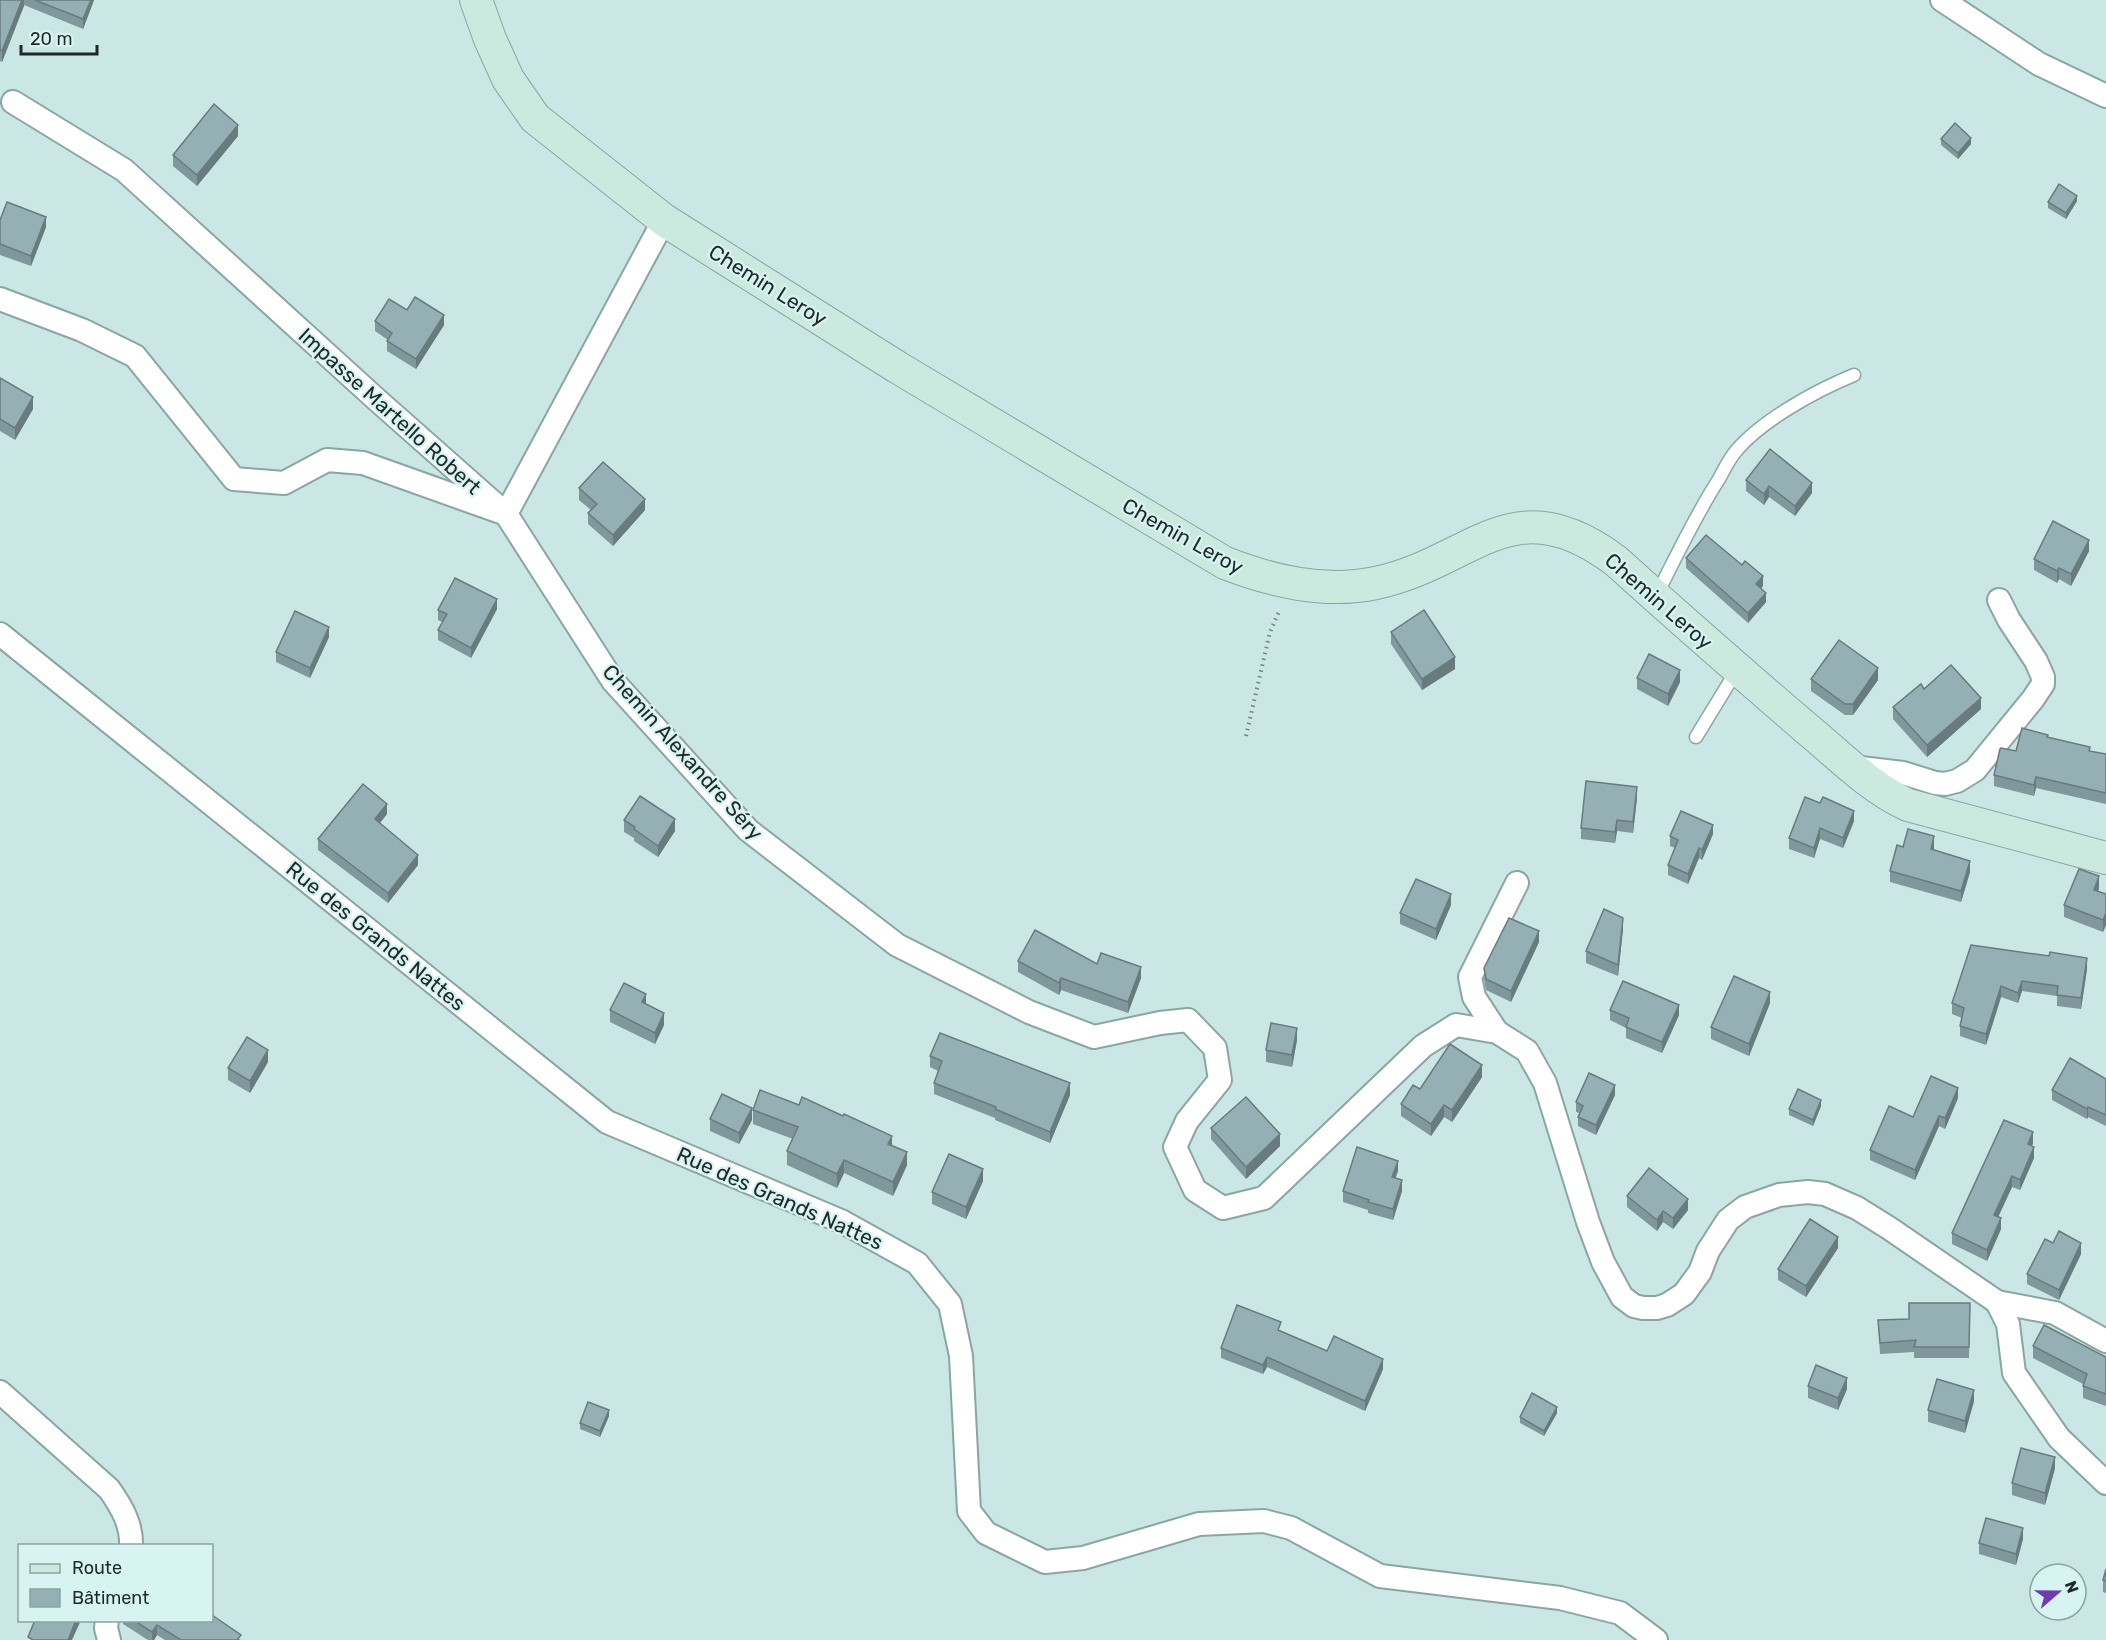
<svg xmlns="http://www.w3.org/2000/svg" width="2106" height="1640" font-family="Rubik,sans-serif">
	<style>
		.lines { fill: none; stroke-linecap: round; stroke-linejoin: round }
		.lane-casing { stroke: #8aa6a3; stroke-width: 15 }
		.street-casing { stroke: #8aa6a3; stroke-width: 26 }
		.secondary-casing { stroke: #8aa6a3; stroke-width: 34 }
		.path { stroke: #748786; stroke-width: 4; stroke-dasharray: 1.5 4.5; stroke-linecap: butt }
		.lane { stroke: #fff; stroke-width: 12 }
		.street { stroke: #fff; stroke-width: 22 }
		.secondary { stroke: #cbe9df; stroke-width: 32 }
		.wall { fill: #80979c }
		.shaded-wall { fill: #687b7f }
		.building { fill: #95b0b5; stroke: #687b7f; stroke-width: 1.5 }
		.labels { text-anchor: middle; dominant-baseline: central; stroke-width: 4.5; stroke-linejoin: round; paint-order: stroke }
		.street-label { font-size: 21px; fill: #1e2928; stroke: #d7f4f2 }
	</style>
	<rect width="100%" height="100%" fill="#cae7e5"/>
	<g class="lines">
		<defs>
			<g id="lane">
				<path d="M 1656,596 C 1676,557 1695,516 1719,479 C 1724,470 1729,459 1736,451 C 1762,420 1817,390 1854,375"/>
				<polyline points="1696,737 1737,670"/>
			</g>
			<g id="street">
				<polyline points="1942,0 2039,64 2106,96"/>
				<polyline points="13,102 124,170 376,399 506,514 664,220"/>
				<polyline points="0,299 82,330 135,356 234,479 284,483 327,460 363,463 506,514 613,681 748,830 897,945 1029,1012 1094,1037 1160,1023 1188,1020 1215,1048 1220,1080 1187,1121 1175,1147 1195,1190 1223,1208 1264,1198 1423,1046 1456,1025 1497,1032 1527,1051 1545,1083 1588,1222 1603,1262 1622,1297 1634,1306 1643,1308 1657,1308 1667,1305 1684,1294 1700,1272 1708,1251 1728,1220 1745,1207 1779,1195 1808,1192 1825,1194 1857,1208 1889,1228 1997,1302 2008,1324 2014,1373 2059,1438 2106,1483"/>
				<polyline points="0,634 607,1122 843,1222 917,1263 950,1304 961,1356 969,1511 986,1533 1045,1562 1083,1558 1199,1524 1264,1521 1291,1528 1380,1576 1560,1598 1620,1613 1656,1640"/>
				<polyline points="1852,767 1903,773 1935,783 1945,784 1957,781 1975,770 2033,699 2043,684 2043,677 2036,661 2009,620 1999,600"/>
				<polyline points="1497,1032 1474,997 1470,977 1517,883"/>
				<polyline points="1997,1302 2055,1313 2106,1341"/>
				<path d="M 0,1392 L 109,1489 C 121,1506 132,1524 131,1546"/>
				<polyline points="107,1620 106,1628 109,1640"/>
			</g>
			<path id="secondary" d="M 476,0 L 490,39 L 508,79 L 535,118 L 664,220 L 897,367 L 1225,563 C 1272,581 1324,594 1376,583 C 1474,562 1512,483 1616,561 C 1679,618 1742,673 1806,728 C 1839,755 1869,787 1908,805 L 2106,858"/>
		</defs>
		<use href="#lane" class="lane-casing"/>
		<use href="#street" class="street-casing"/>
		<use href="#secondary" class="secondary-casing"/>
		<polyline class="path" points="1246,736 1270,632 1280,609"/>
		<use href="#lane" class="lane"/>
		<use href="#street" class="street"/>
		<use href="#secondary" class="secondary"/>
	</g>
	<g class="wall">
		<polygon points="0,0 94,0 83,29 24,5 2,62 0,61"/>
		<polygon points="238,136 197,186 173,166 173,155"/>
		<polygon points="1941,139 1971,144 1958,159 1941,145"/>
		<polygon points="2077,201 2066,219 2048,208 2048,202"/>
		<polygon points="0,220 46,227 31,266 0,255"/>
		<polygon points="407,310 444,325 416,369 387,351 387,341 388,340 375,331 375,321"/>
		<polygon points="0,378 33,409 15,440 0,431"/>
		<polygon points="1746,480 1812,493 1795,516 1769,497 1764,505 1746,491"/>
		<polygon points="579,488 645,510 613,546 588,524 588,513 591,510 579,500"/>
		<polygon points="2089,551 2071,586 2059,579 2057,583 2034,570 2034,559"/>
		<polygon points="1686,558 1763,586 1761,588 1766,602 1748,623 1686,568"/>
		<polygon points="497,609 471,658 438,640 438,630 442,622 438,620 438,610"/>
		<polygon points="1391,632 1455,669 1422,690 1391,644"/>
		<polygon points="329,637 310,678 276,662 276,652"/>
		<polygon points="1637,678 1680,682 1668,706 1637,689"/>
		<polygon points="1811,679 1878,680 1853,715 1845,715 1811,691"/>
		<polygon points="1924,689 1981,709 1927,757 1893,719 1893,707"/>
		<polygon points="2048,737 2090,751 2106,754 2106,804 2036,788 2034,796 1994,786 1994,775 2016,751"/>
		<polygon points="1637,798 1633,833 1617,831 1615,843 1581,839 1581,828"/>
		<polygon points="1820,803 1854,821 1843,848 1820,839 1814,858 1789,849 1789,838"/>
		<polygon points="387,814 380,823 418,865 388,903 318,850 318,839"/>
		<polygon points="624,820 675,831 658,857 634,841 634,838 624,832"/>
		<polygon points="1713,834 1702,860 1699,858 1688,884 1668,875 1668,865 1675,848 1670,846 1670,836"/>
		<polygon points="1903,847 1934,848 1934,850 1970,872 1961,902 1890,882 1890,871"/>
		<polygon points="2099,888 2098,891 2106,894 2106,925 2103,932 2064,917 2064,905"/>
		<polygon points="1451,905 1436,940 1400,924 1400,913"/>
		<polygon points="1623,929 1618,976 1586,963 1586,951"/>
		<polygon points="1539,942 1511,1002 1486,990 1484,979 1484,968"/>
		<polygon points="1971,945 2087,969 2081,1009 2057,1006 2057,996 2022,991 2018,1003 2001,997 1986,1045 1960,1036 1960,1026 1962,1018 1952,1014 1952,1003"/>
		<polygon points="1018,961 1097,964 1141,978 1128,1013 1061,990 1059,995 1018,972"/>
		<polygon points="1770,1003 1749,1056 1711,1039 1711,1027"/>
		<polygon points="646,1005 664,1025 655,1044 610,1022 610,1010"/>
		<polygon points="1610,1010 1679,1015 1662,1053 1626,1038 1626,1028 1610,1020"/>
		<polygon points="1297,1040 1292,1067 1266,1062 1266,1050"/>
		<polygon points="930,1056 1070,1095 1050,1143 995,1120 995,1118 934,1094 934,1083 938,1071 930,1067"/>
		<polygon points="268,1062 250,1093 228,1080 228,1068"/>
		<polygon points="1482,1077 1452,1122 1444,1117 1431,1136 1401,1116 1401,1104 1420,1089"/>
		<polygon points="2106,1079 2106,1126 2088,1117 2087,1119 2052,1100 2052,1090"/>
		<polygon points="1615,1095 1596,1135 1578,1126 1578,1117 1579,1113 1576,1112 1576,1102"/>
		<polygon points="1958,1098 1945,1129 1939,1126 1915,1180 1870,1160 1870,1150 1913,1117"/>
		<polygon points="799,1105 843,1116 892,1145 907,1165 893,1196 844,1173 837,1188 787,1165 787,1151 793,1139 753,1124 753,1110"/>
		<polygon points="1821,1106 1813,1126 1789,1115 1789,1109"/>
		<polygon points="710,1119 752,1120 739,1144 710,1131"/>
		<polygon points="1211,1128 1280,1146 1246,1179 1211,1139"/>
		<polygon points="2033,1143 2032,1146 2034,1158 2020,1190 2012,1187 1998,1217 2001,1229 1987,1261 1952,1244 1952,1233"/>
		<polygon points="1398,1171 1395,1178 1402,1191 1393,1220 1368,1213 1368,1210 1343,1202 1343,1191"/>
		<polygon points="983,1181 966,1219 932,1204 932,1192"/>
		<polygon points="1627,1196 1688,1210 1673,1229 1663,1222 1657,1231 1627,1207"/>
		<polygon points="2053,1243 2081,1254 2059,1300 2027,1284 2027,1274"/>
		<polygon points="1838,1248 1806,1297 1778,1280 1778,1269"/>
		<polygon points="1970,1303 1969,1358 1914,1358 1914,1352 1880,1354 1878,1320 1909,1319"/>
		<polygon points="1281,1331 1327,1351 1383,1369 1365,1411 1267,1367 1263,1374 1221,1358 1221,1348"/>
		<polygon points="2033,1346 2106,1357 2106,1406 2083,1398 2083,1384 2033,1358"/>
		<polygon points="1808,1386 1847,1389 1838,1410 1808,1398"/>
		<polygon points="1974,1401 1965,1433 1928,1422 1928,1410"/>
		<polygon points="1557,1413 1544,1436 1520,1423 1520,1417"/>
		<polygon points="609,1416 600,1437 580,1429 580,1423"/>
		<polygon points="2055,1468 2045,1505 2012,1495 2012,1483"/>
		<polygon points="2023,1539 2016,1565 1979,1554 1979,1543"/>
		<polygon points="2106,1569 2106,1593 2103,1592 2103,1580"/>
		<polygon points="123,1620 212,1620 241,1640 165,1640 157,1635 154,1640 148,1640 123,1624"/>
	</g>
	<g class="shaded-wall">
		<polygon points="22,0 24,0 24,6 2,62 2,51"/>
		<polygon points="91,0 94,0 83,29 83,19"/>
		<polygon points="238,125 238,136 197,186 197,175"/>
		<polygon points="1971,138 1971,144 1958,159 1958,153"/>
		<polygon points="2077,196 2077,201 2066,219 2066,213"/>
		<polygon points="46,217 46,227 31,266 31,256"/>
		<polygon points="444,315 444,325 416,369 416,359"/>
		<polygon points="33,397 33,409 15,440 15,428"/>
		<polygon points="1812,483 1812,493 1795,516 1795,506"/>
		<polygon points="1769,486 1769,497 1764,505 1764,494"/>
		<polygon points="645,499 645,510 613,546 613,535"/>
		<polygon points="2089,540 2089,551 2071,586 2071,574"/>
		<polygon points="2059,568 2059,579 2057,583 2057,571"/>
		<polygon points="1763,576 1763,586 1756,594 1756,584"/>
		<polygon points="1766,593 1766,602 1748,623 1748,613"/>
		<polygon points="497,599 497,609 471,658 471,648"/>
		<polygon points="329,627 329,637 310,678 310,668"/>
		<polygon points="1455,657 1455,669 1422,690 1422,679"/>
		<polygon points="1878,668 1878,680 1853,715 1853,704"/>
		<polygon points="1680,670 1680,682 1668,706 1668,694"/>
		<polygon points="1981,698 1981,709 1927,757 1927,745"/>
		<polygon points="2036,777 2036,788 2034,796 2034,785"/>
		<polygon points="1637,787 1637,798 1633,833 1633,822"/>
		<polygon points="387,804 387,814 375,829 375,819"/>
		<polygon points="1854,811 1854,821 1843,848 1843,838"/>
		<polygon points="675,819 675,831 658,857 658,846"/>
		<polygon points="1617,820 1617,831 1615,843 1615,832"/>
		<polygon points="1713,825 1713,834 1702,860 1702,850"/>
		<polygon points="1820,828 1820,839 1814,858 1814,848"/>
		<polygon points="1934,836 1934,848 1931,861 1931,849"/>
		<polygon points="1699,848 1699,858 1688,884 1688,874"/>
		<polygon points="418,855 418,865 388,903 388,893"/>
		<polygon points="1970,861 1970,872 1961,902 1961,891"/>
		<polygon points="2099,876 2099,888 2094,902 2094,890"/>
		<polygon points="1451,894 1451,905 1436,940 1436,929"/>
		<polygon points="2106,913 2106,925 2103,932 2103,920"/>
		<polygon points="1623,918 1623,929 1618,976 1618,965"/>
		<polygon points="1539,931 1539,942 1511,1002 1511,991"/>
		<polygon points="2087,958 2087,969 2081,1009 2081,998"/>
		<polygon points="1141,967 1141,978 1128,1013 1128,1002"/>
		<polygon points="1061,978 1061,990 1059,995 1059,983"/>
		<polygon points="2022,981 2022,991 2018,1003 2018,993"/>
		<polygon points="2001,986 2001,997 1986,1045 1986,1034"/>
		<polygon points="1770,992 1770,1003 1749,1056 1749,1044"/>
		<polygon points="646,994 646,1005 642,1002"/>
		<polygon points="1679,1005 1679,1015 1662,1053 1662,1042"/>
		<polygon points="664,1013 664,1025 655,1044 655,1033"/>
		<polygon points="1297,1028 1297,1040 1292,1067 1292,1055"/>
		<polygon points="268,1050 268,1062 250,1093 250,1081"/>
		<polygon points="1482,1065 1482,1077 1452,1122 1452,1110"/>
		<polygon points="1070,1083 1070,1095 1050,1143 1050,1132"/>
		<polygon points="1615,1085 1615,1095 1596,1135 1596,1125"/>
		<polygon points="1958,1088 1958,1098 1945,1129 1945,1118"/>
		<polygon points="1821,1100 1821,1106 1813,1126 1813,1120"/>
		<polygon points="1444,1105 1444,1117 1431,1136 1431,1124"/>
		<polygon points="2088,1107 2088,1117 2087,1119 2087,1109"/>
		<polygon points="752,1108 752,1120 739,1144 739,1133"/>
		<polygon points="1939,1116 1939,1126 1915,1180 1915,1170"/>
		<polygon points="2033,1132 2033,1143 2028,1155 2028,1144"/>
		<polygon points="1280,1134 1280,1146 1246,1179 1246,1167"/>
		<polygon points="892,1136 892,1149 888,1144"/>
		<polygon points="2034,1147 2034,1158 2020,1190 2020,1180"/>
		<polygon points="907,1152 907,1165 893,1196 893,1182"/>
		<polygon points="844,1160 844,1173 837,1188 837,1174"/>
		<polygon points="1398,1161 1398,1171 1392,1188 1392,1177"/>
		<polygon points="983,1169 983,1181 966,1219 966,1207"/>
		<polygon points="2012,1176 2012,1187 1994,1226 1994,1215"/>
		<polygon points="1402,1180 1402,1191 1393,1220 1393,1209"/>
		<polygon points="1688,1199 1688,1210 1673,1229 1673,1218"/>
		<polygon points="1663,1211 1663,1222 1657,1231 1657,1220"/>
		<polygon points="2001,1218 2001,1229 1987,1261 1987,1250"/>
		<polygon points="1838,1237 1838,1248 1806,1297 1806,1286"/>
		<polygon points="2081,1243 2081,1254 2059,1300 2059,1290"/>
		<polygon points="1267,1357 1267,1367 1263,1374 1263,1365"/>
		<polygon points="1383,1359 1383,1369 1365,1411 1365,1401"/>
		<polygon points="1847,1378 1847,1389 1838,1410 1838,1398"/>
		<polygon points="1974,1390 1974,1401 1965,1433 1965,1421"/>
		<polygon points="1557,1407 1557,1413 1544,1436 1544,1431"/>
		<polygon points="609,1410 609,1416 600,1437 600,1431"/>
		<polygon points="2055,1457 2055,1468 2045,1505 2045,1493"/>
		<polygon points="2023,1528 2023,1539 2016,1565 2016,1554"/>
		<polygon points="76,1620 81,1620 72,1640 68,1640"/>
		<polygon points="157,1625 157,1635 154,1640 152,1640 152,1632"/>
	</g>
	<g class="building">
		<polygon points="0,0 22,0 2,51 0,50"/>
		<polygon points="35,0 91,0 83,19"/>
		<polygon points="214,104 238,125 197,175 173,155"/>
		<polygon points="1955,123 1971,138 1958,153 1941,139"/>
		<polygon points="2059,184 2077,196 2066,213 2048,202"/>
		<polygon points="7,202 46,217 31,256 0,244 0,220"/>
		<polygon points="415,297 444,315 416,359 387,341 392,333 375,321 389,299 407,310"/>
		<polygon points="0,378 33,397 15,428 0,419"/>
		<polygon points="1770,449 1812,483 1795,506 1769,486 1764,494 1746,480"/>
		<polygon points="603,462 645,499 613,535 588,513 597,504 579,488"/>
		<polygon points="2053,521 2089,540 2071,574 2059,568 2057,571 2034,559"/>
		<polygon points="1706,535 1742,565 1745,561 1763,576 1756,584 1766,593 1748,613 1686,558"/>
		<polygon points="455,578 497,599 471,648 438,630 447,614 438,610"/>
		<polygon points="1424,610 1455,657 1422,679 1391,632"/>
		<polygon points="295,611 329,627 310,668 276,652"/>
		<polygon points="1839,640 1878,668 1853,704 1845,704 1811,679"/>
		<polygon points="1649,654 1680,670 1668,694 1637,678"/>
		<polygon points="1951,665 1981,698 1927,745 1893,707 1921,684 1924,689"/>
		<polygon points="2022,728 2048,735 2047,737 2090,747 2089,751 2106,754 2106,793 2036,777 2034,785 1994,775 2000,749 2001,748 2016,751"/>
		<polygon points="1586,781 1637,787 1633,822 1617,820 1615,832 1581,828"/>
		<polygon points="363,784 387,804 375,819 418,855 388,893 318,839"/>
		<polygon points="640,796 675,819 658,846 634,829 635,827 624,820"/>
		<polygon points="1805,797 1820,803 1823,797 1854,811 1843,838 1820,828 1814,848 1789,838"/>
		<polygon points="1681,811 1713,825 1702,850 1699,848 1688,874 1668,865 1678,840 1670,836"/>
		<polygon points="1908,829 1934,836 1931,849 1970,861 1961,891 1890,871 1897,845 1903,847"/>
		<polygon points="2079,869 2099,876 2094,890 2106,894 2106,913 2103,920 2064,905"/>
		<polygon points="1416,879 1451,894 1436,929 1400,913"/>
		<polygon points="1604,909 1623,918 1618,965 1586,951"/>
		<polygon points="1509,918 1539,931 1511,991 1486,979 1484,968"/>
		<polygon points="1035,930 1097,964 1101,953 1141,967 1128,1002 1061,978 1059,983 1018,961"/>
		<polygon points="1971,945 2049,956 2050,952 2087,958 2081,998 2057,995 2058,986 2022,981 2018,993 2001,986 1986,1034 1960,1026 1964,1008 1952,1003"/>
		<polygon points="1734,976 1770,992 1749,1044 1711,1027"/>
		<polygon points="1623,981 1679,1005 1662,1042 1626,1027 1629,1018 1610,1010"/>
		<polygon points="624,983 646,994 642,1002 664,1013 655,1033 610,1010"/>
		<polygon points="1271,1023 1297,1028 1292,1055 1266,1050"/>
		<polygon points="940,1033 1070,1083 1050,1132 995,1109 996,1107 934,1083 942,1061 930,1056"/>
		<polygon points="247,1037 268,1050 250,1081 228,1068"/>
		<polygon points="1450,1044 1482,1065 1452,1110 1444,1105 1431,1124 1401,1104 1413,1085 1420,1089"/>
		<polygon points="2070,1058 2106,1079 2106,1115 2088,1107 2087,1109 2052,1090"/>
		<polygon points="1589,1073 1615,1085 1596,1125 1578,1117 1583,1106 1576,1102"/>
		<polygon points="1931,1076 1958,1088 1945,1118 1939,1116 1915,1170 1870,1150 1889,1106 1913,1117"/>
		<polygon points="1798,1089 1821,1100 1813,1120 1789,1109"/>
		<polygon points="760,1090 799,1105 802,1097 843,1116 844,1114 892,1136 888,1144 907,1152 893,1182 844,1160 837,1174 787,1151 798,1127 753,1110"/>
		<polygon points="722,1094 752,1108 739,1133 710,1119"/>
		<polygon points="1246,1097 1280,1134 1246,1167 1211,1128"/>
		<polygon points="2004,1120 2033,1132 2028,1144 2034,1147 2020,1180 2012,1176 1994,1215 2001,1218 1987,1250 1952,1233"/>
		<polygon points="1357,1147 1398,1161 1392,1177 1402,1180 1393,1209 1368,1202 1369,1200 1343,1191"/>
		<polygon points="949,1154 983,1169 966,1207 932,1192"/>
		<polygon points="1649,1168 1688,1199 1673,1218 1663,1211 1657,1220 1627,1196"/>
		<polygon points="1810,1219 1838,1237 1806,1286 1778,1269"/>
		<polygon points="2059,1231 2081,1243 2059,1290 2027,1274 2045,1239 2053,1243"/>
		<polygon points="1909,1303 1970,1303 1969,1347 1914,1347 1916,1340 1880,1343 1878,1320 1909,1319"/>
		<polygon points="1237,1305 1281,1322 1278,1330 1327,1351 1334,1336 1383,1359 1365,1401 1267,1357 1263,1365 1221,1348"/>
		<polygon points="2044,1325 2106,1357 2106,1394 2083,1386 2087,1374 2033,1346"/>
		<polygon points="1816,1365 1847,1378 1838,1398 1808,1386"/>
		<polygon points="1937,1379 1974,1390 1965,1421 1928,1410"/>
		<polygon points="1532,1393 1557,1407 1544,1431 1520,1417"/>
		<polygon points="588,1402 609,1410 600,1431 580,1423"/>
		<polygon points="2021,1448 2055,1457 2045,1493 2012,1483"/>
		<polygon points="1986,1518 2023,1528 2016,1554 1979,1543"/>
		<polygon points="2106,1569 2106,1581 2103,1580"/>
		<polygon points="212,1615 241,1635 237,1640 181,1640 157,1625 152,1632 133,1620 212,1620"/>
		<polygon points="35,1620 76,1620 68,1640 33,1640 28,1637"/>
	</g>
	<g class="labels">
		<g class="street-label">
			<text transform="translate(768 285) rotate(32)">Chemin Leroy</text>
			<text transform="translate(390 411) rotate(42)">Impasse Martello Robert</text>
			<text transform="translate(1183 536) rotate(29)">Chemin Leroy</text>
			<text transform="translate(1659 601) rotate(41)">Chemin Leroy</text>
			<text transform="translate(683 752) rotate(48)">Chemin Alexandre Séry</text>
			<text transform="translate(376 936) rotate(39)">Rue des Grands Nattes</text>
			<text transform="translate(780 1198) rotate(24)">Rue des Grands Nattes</text>
		</g>
	</g>
	<rect x="18" y="1544" width="195" height="78" fill="#d7f4f2" stroke="#8da3a1" stroke-width="1.5"/>
	<rect x="30" y="1564" width="30" height="9" fill="#cbe9df" stroke="#8da3a1" stroke-width="1.5"/>
	<text x="72" y="1574" font-size="18" fill="#1e2928">Route</text>
	<rect x="30" y="1589" width="30" height="18" fill="#95b0b5" stroke="#8da3a1" stroke-width="1.5"/>
	<text x="72" y="1604" font-size="18" fill="#1e2928">Bâtiment</text>
	<g transform="translate(2058 1592) rotate(70)"><circle r="28" fill="#d7f4f2" stroke="#8da3a1" stroke-width="1.5"/>
	<path d="M0-4.5L10 22L0 15L-10 22Z" fill="#703bb1"/>
	<text y="-9" font-size="16" font-weight="bold" text-anchor="middle" fill="#1e2928">N</text>
	</g>
	<path d="M21 45v9h76v-9" fill="none" stroke="#1e2928" stroke-width="3"/>
	<text x="30" y="45" font-size="18" fill="#1e2928" stroke="#d7f4f2" stroke-width="4.5" paint-order="stroke">20 m</text>
</svg>
